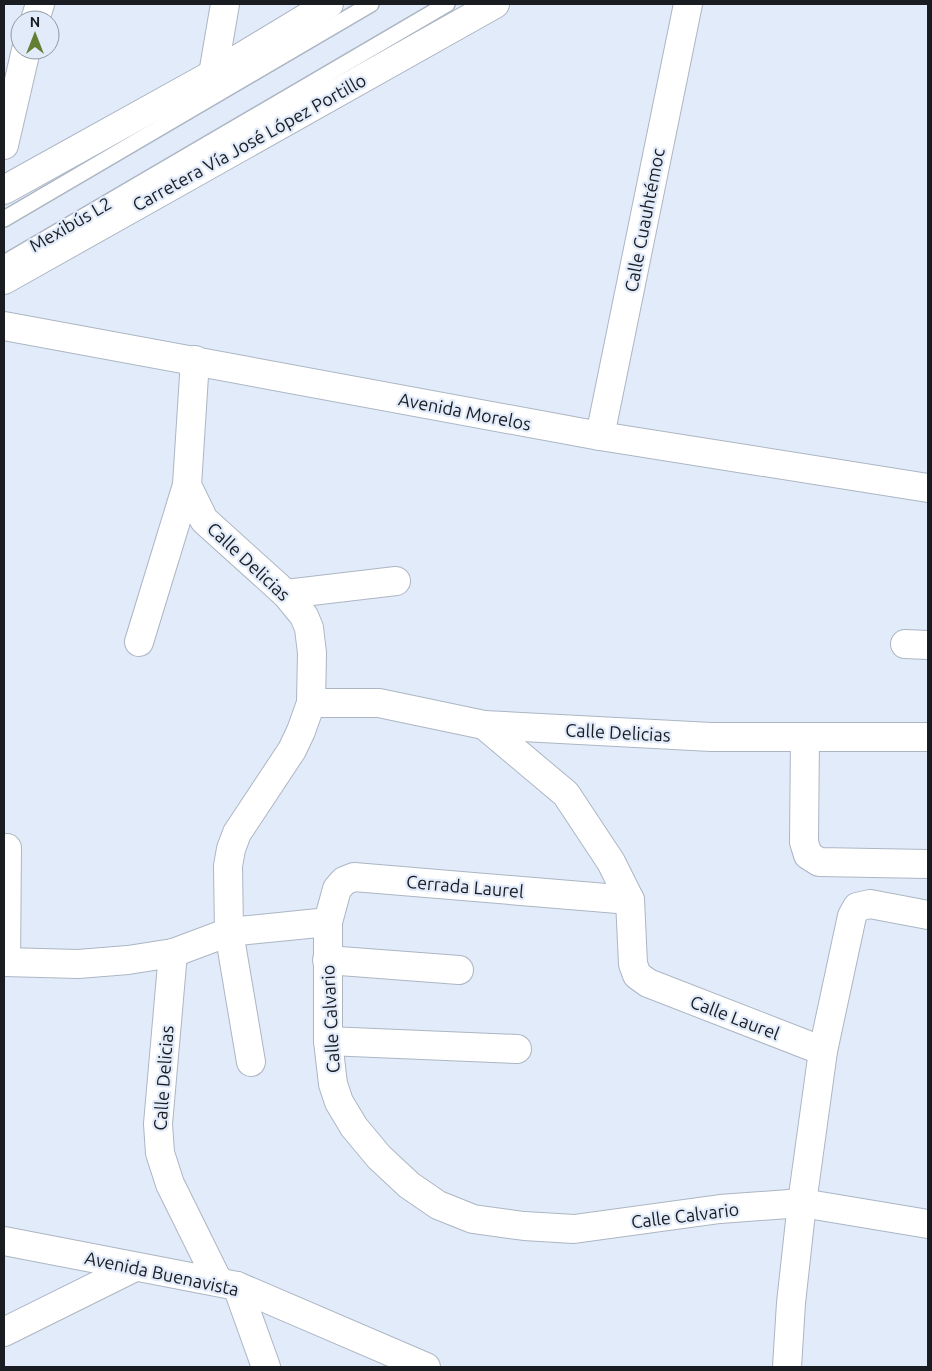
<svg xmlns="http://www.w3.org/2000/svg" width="932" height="1371" font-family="Ubuntu,sans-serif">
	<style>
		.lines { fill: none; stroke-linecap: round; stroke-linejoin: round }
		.service-casing { stroke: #acb6c3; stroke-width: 18 }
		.minor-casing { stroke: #acb6c3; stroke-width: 30 }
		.tertiary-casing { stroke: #acb6c3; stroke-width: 30 }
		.secondary-casing { stroke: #acb6c3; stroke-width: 30 }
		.primary-casing { stroke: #acb6c3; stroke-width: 30 }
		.service { stroke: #fff; stroke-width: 15 }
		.minor { stroke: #fff; stroke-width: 28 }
		.tertiary { stroke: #fff; stroke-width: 28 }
		.secondary { stroke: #fff; stroke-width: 28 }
		.primary { stroke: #fff; stroke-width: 28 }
		.labels { text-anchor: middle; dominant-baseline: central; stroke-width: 4.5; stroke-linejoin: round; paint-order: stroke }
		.street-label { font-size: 18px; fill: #191c21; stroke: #e2ebfa }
	</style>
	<rect width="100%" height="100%" fill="#e2ebfa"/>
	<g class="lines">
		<defs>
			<g id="service">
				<polyline points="4,219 371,4"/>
				<polyline points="4,263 447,4"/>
			</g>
			<g id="minor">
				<polyline points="35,20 40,4"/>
				<polyline points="213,74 225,4"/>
				<polyline points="4,145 26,50"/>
				<polyline points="600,436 688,4"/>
				<polyline points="286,594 396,581"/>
				<polyline points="139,642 187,485"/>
				<polyline points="905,644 928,645"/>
				<polyline points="484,725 566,794 611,862 630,900 633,964 637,975 648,983 823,1051"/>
				<polyline points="805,738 804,842 808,855 819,862 928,864"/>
				<polyline points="630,900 354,877 344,881 337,889 328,922 328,1041 333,1084 339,1102 354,1127 379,1157 409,1185 438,1205 473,1219 524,1226 574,1229 720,1209 802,1203 928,1224"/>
				<polyline points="229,932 251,1062"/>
				<polyline points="327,960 459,970"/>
				<polyline points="4,962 78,964 128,960 173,953 229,932 328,922"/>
				<polyline points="6,962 7,848"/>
				<polyline points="328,1041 517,1049"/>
				<polyline points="4,1332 135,1267"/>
				<polyline points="787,1367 791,1303 802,1203 823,1051 852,916 857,907 870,904 928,915"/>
			</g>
			<g id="tertiary">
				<polyline points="195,360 187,485 204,520 286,594 304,616 309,628 312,653 311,703 301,731 292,750 237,833 231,849 228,866 229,932"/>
				<polyline points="311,703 379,703 484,725 711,737 928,737"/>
				<polyline points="173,953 158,1124 160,1153 170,1184 218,1281"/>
				<polyline points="4,1241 237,1286 426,1367"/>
				<polyline points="237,1286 266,1367"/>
			</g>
			<polyline id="secondary" points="4,326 600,436 928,488"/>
			<g id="primary">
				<polyline points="4,190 213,74 329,4"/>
				<polyline points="4,280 495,4"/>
			</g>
		</defs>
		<use href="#service" class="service-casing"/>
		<use href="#minor" class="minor-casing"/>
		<use href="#tertiary" class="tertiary-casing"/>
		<use href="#secondary" class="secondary-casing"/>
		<use href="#primary" class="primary-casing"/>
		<use href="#service" class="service"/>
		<use href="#minor" class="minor"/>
		<use href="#tertiary" class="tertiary"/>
		<use href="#secondary" class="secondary"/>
		<use href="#primary" class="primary"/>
	</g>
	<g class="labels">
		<g class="street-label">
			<text transform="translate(249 142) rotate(-29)">Carretera Vía José López Portillo</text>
			<text transform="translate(644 220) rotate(-79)">Calle Cuauhtémoc</text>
			<text transform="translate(70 224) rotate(-30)">Mexibús L2</text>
			<text transform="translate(465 411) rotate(11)">Avenida Morelos</text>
			<text transform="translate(249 561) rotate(43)">Calle Delicias</text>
			<text transform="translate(618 732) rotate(3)">Calle Delicias</text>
			<text transform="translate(465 886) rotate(5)">Cerrada Laurel</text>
			<text transform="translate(735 1017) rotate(21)">Calle Laurel</text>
			<text transform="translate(330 1019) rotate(-93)">Calle Calvario</text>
			<text transform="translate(163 1078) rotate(-86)">Calle Delicias</text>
			<text transform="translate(685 1215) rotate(-7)">Calle Calvario</text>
			<text transform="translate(162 1273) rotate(12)">Avenida Buenavista</text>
		</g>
	</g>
	<rect width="932" height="1371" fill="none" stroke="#191c21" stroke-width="10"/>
	<g transform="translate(35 35)"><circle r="24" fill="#e2ebfa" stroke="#9298a3"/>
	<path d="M0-4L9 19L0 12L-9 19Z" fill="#637f33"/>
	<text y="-8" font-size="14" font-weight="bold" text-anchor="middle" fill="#191c21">N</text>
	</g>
</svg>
